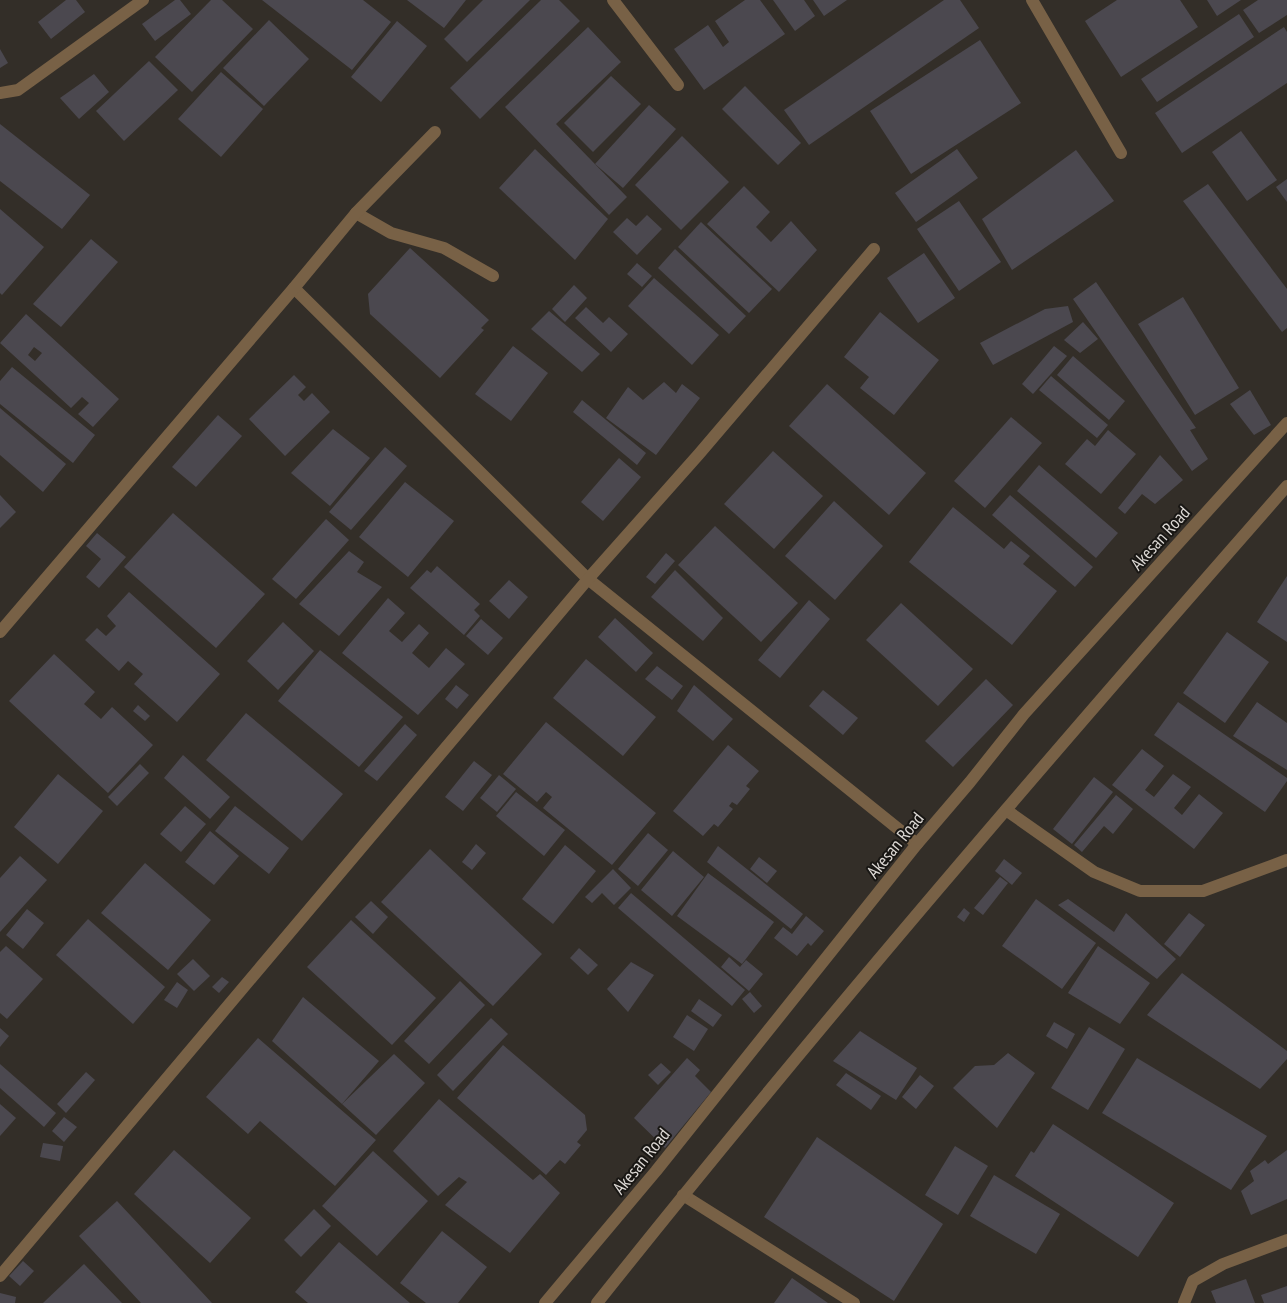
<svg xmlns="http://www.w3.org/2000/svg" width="1287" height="1303" font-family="'PT Sans Narrow',sans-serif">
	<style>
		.building { fill: #4b484f; fill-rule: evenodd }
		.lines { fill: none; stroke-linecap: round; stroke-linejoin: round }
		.minor { stroke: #786146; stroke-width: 12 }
		.labels { text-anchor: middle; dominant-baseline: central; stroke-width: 4; stroke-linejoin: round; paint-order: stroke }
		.street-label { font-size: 18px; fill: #dcd8d4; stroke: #191714 }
	</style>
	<rect width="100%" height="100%" fill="#332e28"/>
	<g class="building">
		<polygon points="66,0 76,0 85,12 51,39 38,22"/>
		<polygon points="175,0 180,0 191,14 155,41 142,24"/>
		<polygon points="211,0 222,0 253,29 192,92 155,57"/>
		<polygon points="262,0 363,0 391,22 352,70"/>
		<polygon points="407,0 466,0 444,28"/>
		<polygon points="483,0 530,0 467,62 444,39"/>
		<polygon points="541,0 559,0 580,21 480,119 450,88"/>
		<polygon points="745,0 760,0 785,34 704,90 674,49 708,25 723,47 729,42 715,21"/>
		<polygon points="773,0 804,0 815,16 795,31"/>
		<polygon points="813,0 847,0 824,16"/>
		<polygon points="944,0 960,0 979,28 809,145 784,110"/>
		<polygon points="1117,0 1180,0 1198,27 1121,77 1085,21"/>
		<polygon points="1207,0 1241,0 1217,16"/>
		<polygon points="1258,0 1287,0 1287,15 1259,33 1243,10"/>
		<polygon points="1239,14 1254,37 1157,102 1141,79"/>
		<polygon points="269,20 309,59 264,106 223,68"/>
		<polygon points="397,21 427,46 381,102 351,77"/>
		<polygon points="588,27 621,62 556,124 627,197 609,215 505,107"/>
		<polygon points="1284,27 1287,32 1287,83 1182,153 1155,113"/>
		<polygon points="980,40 1021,103 911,174 870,111"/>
		<polygon points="0,49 8,63 0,68"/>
		<polygon points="149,61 178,90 124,141 96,111"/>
		<polygon points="221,72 263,109 221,157 178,119"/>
		<polygon points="94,74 109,92 79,119 60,98"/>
		<polygon points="611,76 641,104 593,152 564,123"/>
		<polygon points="745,86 801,143 778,165 722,109"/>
		<polygon points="649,105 676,129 623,188 595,164"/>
		<polygon points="0,124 90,195 62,229 0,181"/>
		<polygon points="1241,131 1277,180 1247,201 1212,152"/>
		<polygon points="682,136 729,182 681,230 635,185"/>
		<polygon points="535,149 608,219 575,260 499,188"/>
		<polygon points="957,149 978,178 916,222 895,193"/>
		<polygon points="1076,150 1114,201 1012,270 982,219"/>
		<polygon points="1287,179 1287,202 1276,187"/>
		<polygon points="1208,184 1287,289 1287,328 1282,332 1183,201"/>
		<polygon points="744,186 770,212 756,227 771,242 791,221 817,250 779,292 707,224"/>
		<polygon points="959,201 1001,262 959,291 917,229"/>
		<polygon points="0,209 44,247 2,295 0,293"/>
		<polygon points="647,215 662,229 637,255 613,232 627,218 636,226"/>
		<polygon points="701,222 772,289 749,313 678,247"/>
		<polygon points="91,239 118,262 61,327 33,304"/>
		<polygon points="410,248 489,320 481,328 484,330 440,378 370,314 368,294"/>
		<polygon points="675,249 746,316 729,334 658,268"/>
		<polygon points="924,253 955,298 918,323 887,278"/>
		<polygon points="637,263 652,276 642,287 627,274"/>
		<polygon points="654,278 719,335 692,365 628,306"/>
		<polygon points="1096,282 1196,428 1190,430 1208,459 1192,471 1073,299"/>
		<polygon points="574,285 587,298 565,322 552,309"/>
		<polygon points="1183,297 1239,388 1195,415 1138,324"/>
		<polygon points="1068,306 1073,322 993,365 980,343 1045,309"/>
		<polygon points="586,307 603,323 609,317 628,334 611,352 575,318"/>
		<polygon points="549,311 600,354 582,372 531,329"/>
		<polygon points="880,312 939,360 894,415 860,388 869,377 844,357"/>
		<path d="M 26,314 L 119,399 L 93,427 L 78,414 L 89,403 L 82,397 L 71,408 L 0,343 ZM 34,347 L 42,353 L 35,361 L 28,355 Z"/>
		<polygon points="1083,322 1098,339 1080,353 1064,340"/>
		<polygon points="513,346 548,373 511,421 475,394"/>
		<polygon points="1054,346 1067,356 1033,394 1022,384"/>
		<polygon points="1073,356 1125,401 1109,420 1057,375"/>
		<polygon points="12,367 95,435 73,463 0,404 0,381"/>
		<polygon points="294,375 306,387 298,395 304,401 312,393 330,412 285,456 249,419"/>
		<polygon points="1051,376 1108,425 1097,438 1039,390"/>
		<polygon points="664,382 676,393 682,384 700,398 656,455 606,418 628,387 643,400"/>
		<polygon points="827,384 926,473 889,515 789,426"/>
		<polygon points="1250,390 1271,425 1254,435 1230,404"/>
		<polygon points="582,400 646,453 637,465 573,412"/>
		<polygon points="0,408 66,464 43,492 0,455"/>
		<polygon points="218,415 242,436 196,487 172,467"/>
		<polygon points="1011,417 1042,443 985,508 954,481"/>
		<polygon points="333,429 370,458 330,506 291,473"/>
		<polygon points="1108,430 1136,454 1101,494 1065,464 1087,439 1095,446"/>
		<polygon points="385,447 407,466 351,530 329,512"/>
		<polygon points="773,451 823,496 774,549 724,504"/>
		<polygon points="1160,455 1183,480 1155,504 1142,494 1125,514 1118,508"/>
		<polygon points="619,458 641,477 603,521 581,502"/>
		<polygon points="1039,465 1118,533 1096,558 1017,491"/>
		<polygon points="405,482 454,521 408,577 359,537"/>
		<polygon points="0,495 16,512 0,528"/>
		<polygon points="1010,495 1093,567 1075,587 992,515"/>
		<polygon points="834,501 883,546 835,600 785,556"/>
		<polygon points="953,507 1004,549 1011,541 1030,556 1023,564 1057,591 1012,645 909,562"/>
		<polygon points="173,513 265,594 216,648 124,567"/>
		<polygon points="326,519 349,540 296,599 272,579"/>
		<polygon points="715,526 798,603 761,642 678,565"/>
		<polygon points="97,533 126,557 99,588 86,577 101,559 86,546"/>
		<polygon points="349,551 364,562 357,572 382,587 339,636 299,604"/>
		<polygon points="666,553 675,561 655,584 646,577"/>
		<polygon points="437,566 480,604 474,610 480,616 464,635 410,588 427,570 431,573"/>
		<polygon points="675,570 723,618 703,641 651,597"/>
		<polygon points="1287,576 1287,642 1257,622"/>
		<polygon points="509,580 528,597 509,619 489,601"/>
		<polygon points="129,592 220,674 177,722 134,684 143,674 128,661 119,671 85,640 97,628 106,636 116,626 107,616"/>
		<polygon points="388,598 405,613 389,631 402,642 419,624 429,633 412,653 429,668 446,648 465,664 418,715 342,653"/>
		<polygon points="809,600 830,619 780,678 758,660"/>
		<polygon points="901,603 973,669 938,706 866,640"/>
		<polygon points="615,618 653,653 636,672 598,637"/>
		<polygon points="481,619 503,638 488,655 466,636"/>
		<polygon points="283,622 314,651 278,690 247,661"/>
		<polygon points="1227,632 1269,662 1225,723 1183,693"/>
		<polygon points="320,650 403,717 359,767 278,701"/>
		<polygon points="54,654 95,692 84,704 101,719 112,707 153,745 108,793 9,701"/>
		<polygon points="586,659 656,717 623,756 553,698"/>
		<polygon points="657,666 683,686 672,700 645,679"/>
		<polygon points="986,679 1013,705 953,767 925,741"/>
		<polygon points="456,685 469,695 457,709 445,699"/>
		<polygon points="694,685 733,719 713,741 677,711"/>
		<polygon points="823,690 858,718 843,735 809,706"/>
		<polygon points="1178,702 1287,778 1287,781 1265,812 1154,735"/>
		<polygon points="1257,702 1287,723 1287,770 1233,736"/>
		<polygon points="138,705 150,716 145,721 133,711"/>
		<polygon points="246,713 343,794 302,841 206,760"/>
		<polygon points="546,722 656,813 612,865 543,808 552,797 546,792 537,802 503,774"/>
		<polygon points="405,724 417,735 377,781 364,771"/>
		<polygon points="728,745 759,771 746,786 750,789 737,805 732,802 729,806 733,809 718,827 714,824 703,836 673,811"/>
		<polygon points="1142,749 1164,766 1145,790 1154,797 1173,774 1191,787 1174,808 1182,815 1199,794 1223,813 1194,849 1112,785"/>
		<polygon points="183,755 230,797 210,819 164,778"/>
		<polygon points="474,761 492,775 463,811 445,797"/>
		<polygon points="140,764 149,773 117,806 108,797"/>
		<polygon points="58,774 103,811 58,864 14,827"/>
		<polygon points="499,775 516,789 497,812 480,798"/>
		<polygon points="1094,777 1113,792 1072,844 1053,829"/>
		<polygon points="516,792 565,830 544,856 496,816"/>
		<polygon points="1116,795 1133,809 1113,834 1104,826 1082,852 1074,845"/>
		<polygon points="185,806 206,824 181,852 160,834"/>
		<polygon points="235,806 289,848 269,874 215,831"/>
		<polygon points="210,831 239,856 214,885 185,862"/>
		<polygon points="648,833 668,850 638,886 618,869"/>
		<polygon points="476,844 486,853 472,870 462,862"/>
		<polygon points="565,845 596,871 553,924 522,899"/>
		<polygon points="718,846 803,914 791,929 707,862"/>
		<polygon points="430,849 542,954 493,1006 381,902"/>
		<polygon points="673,851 704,877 672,916 641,890"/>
		<polygon points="20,856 47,880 0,932 0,878"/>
		<polygon points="759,857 777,871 767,883 750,869"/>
		<polygon points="1004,859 1022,873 1012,885 995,871"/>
		<polygon points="145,863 211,920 168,970 101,913"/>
		<polygon points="613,869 631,888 614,905 602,893 592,903 585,897"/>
		<polygon points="708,873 774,922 742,964 677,916"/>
		<polygon points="1000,877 1008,883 983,915 974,908"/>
		<polygon points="631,893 745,990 732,1006 618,908"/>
		<polygon points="1036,899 1096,943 1062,989 1002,946"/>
		<polygon points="1068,899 1114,932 1126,913 1176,959 1157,979 1058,905"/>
		<polygon points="371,901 388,917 373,934 355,917"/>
		<polygon points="964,908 970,913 964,922 957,917"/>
		<polygon points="27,909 44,923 23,949 6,935"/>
		<polygon points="1189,913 1205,925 1180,957 1164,944"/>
		<polygon points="806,916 824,931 811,946 808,943 797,956 774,938 783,927 792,934"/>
		<polygon points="88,919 165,987 133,1024 56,955"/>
		<polygon points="351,920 436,998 392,1045 307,967"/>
		<polygon points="6,946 43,979 7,1019 0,1013 0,952"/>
		<polygon points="1098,946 1150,983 1120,1024 1068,993"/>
		<polygon points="579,948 598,965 588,975 570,958"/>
		<polygon points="729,957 740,967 746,960 763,974 749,991 721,967"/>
		<polygon points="193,959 210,976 194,991 177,974"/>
		<polygon points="631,962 654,975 628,1012 607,989"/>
		<polygon points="1182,973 1287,1051 1287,1059 1260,1089 1147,1015"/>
		<polygon points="222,977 229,982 219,993 212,987"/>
		<polygon points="460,981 485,1005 429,1064 404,1041"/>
		<polygon points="177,982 188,990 177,1008 164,1000"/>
		<polygon points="750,992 762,1006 754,1013 742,999"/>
		<polygon points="303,997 379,1061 342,1104 272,1041"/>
		<polygon points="699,999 722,1015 713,1027 691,1011"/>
		<polygon points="687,1015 708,1029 694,1051 673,1037"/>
		<polygon points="491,1018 508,1034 453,1091 437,1075"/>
		<polygon points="1054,1022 1075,1034 1067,1049 1046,1036"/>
		<polygon points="1089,1027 1125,1049 1088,1110 1051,1088"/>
		<polygon points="0,1028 9,1036 0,1047"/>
		<polygon points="860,1031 917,1068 896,1100 833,1061"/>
		<polygon points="258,1038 376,1140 335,1186 260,1121 248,1134 206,1097"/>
		<polygon points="503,1045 585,1115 587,1130 577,1142 581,1145 565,1164 560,1160 546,1175 457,1098"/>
		<polygon points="1008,1053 1035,1073 997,1128 953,1088 975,1066 994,1065"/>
		<polygon points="394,1054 425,1083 376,1135 342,1104"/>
		<polygon points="687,1058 700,1070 695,1076 711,1092 665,1148 634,1118"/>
		<polygon points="1137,1058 1267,1136 1231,1190 1102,1113"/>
		<polygon points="661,1063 671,1072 658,1085 648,1075"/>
		<polygon points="0,1064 56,1113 44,1127 0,1088"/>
		<polygon points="86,1072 95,1080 66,1113 57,1104"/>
		<polygon points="846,1073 881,1096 871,1110 836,1085"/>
		<polygon points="920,1075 934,1086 916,1109 902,1097"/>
		<polygon points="439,1099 533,1180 540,1174 560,1193 510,1253 445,1205 467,1182 459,1177 438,1196 393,1151"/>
		<polygon points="0,1104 16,1118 0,1136"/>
		<polygon points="64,1117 77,1127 64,1142 52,1131"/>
		<polygon points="1053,1124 1174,1203 1138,1257 1015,1176 1031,1151 1034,1153"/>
		<polygon points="817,1137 943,1224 894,1301 764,1217"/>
		<polygon points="43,1143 63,1146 60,1161 40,1157"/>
		<polygon points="955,1146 988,1166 958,1215 925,1195"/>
		<polygon points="174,1150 251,1218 210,1263 134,1194"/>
		<polygon points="1287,1150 1287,1199 1251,1215 1241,1191 1254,1181 1250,1171 1265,1160 1268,1164"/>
		<polygon points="373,1151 428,1201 377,1256 322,1206"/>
		<polygon points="994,1175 1060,1214 1036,1254 970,1216"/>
		<polygon points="117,1201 212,1303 141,1303 79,1236"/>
		<polygon points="314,1209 331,1226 301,1257 284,1240"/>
		<polygon points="442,1231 487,1267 458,1303 426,1303 400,1283"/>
		<polygon points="339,1242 410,1303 308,1303 295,1292"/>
		<polygon points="23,1261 34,1271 20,1286 9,1276"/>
		<polygon points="84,1264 122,1303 43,1303"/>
		<polygon points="792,1278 828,1303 774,1303"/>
		<polygon points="1246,1279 1255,1303 1216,1303 1211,1291"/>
		<polygon points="1287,1286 1287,1303 1264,1303 1261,1295"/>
		<polygon points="0,1293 16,1297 15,1303 0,1303"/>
	</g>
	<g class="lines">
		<g class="minor">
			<polyline points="613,0 678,85"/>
			<polyline points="1032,0 1121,153"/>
			<polyline points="0,93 18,90 143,0"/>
			<polyline points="356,213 391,233 444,248 493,276"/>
			<polyline points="294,288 588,579 917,844"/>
			<polyline points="0,632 294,288 356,213 435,132"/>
			<polyline points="1006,810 1094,872 1140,891 1203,891 1287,860"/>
			<polyline points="683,1195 854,1303"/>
			<polyline points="0,1276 588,579 699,454 874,249"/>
			<polyline points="545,1303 656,1171 917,844 970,782 1024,714 1287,423"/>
			<path d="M 597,1303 C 819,1024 1052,754 1287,486"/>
			<polyline points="1184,1303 1193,1281 1223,1264 1287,1240"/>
		</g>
	</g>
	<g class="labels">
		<g class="street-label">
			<text transform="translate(1160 538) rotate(-48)">Akesan Road</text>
			<text transform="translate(895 845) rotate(-51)">Akesan Road</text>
			<text transform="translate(641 1161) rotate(-51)">Akesan Road</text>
		</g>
	</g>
</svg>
